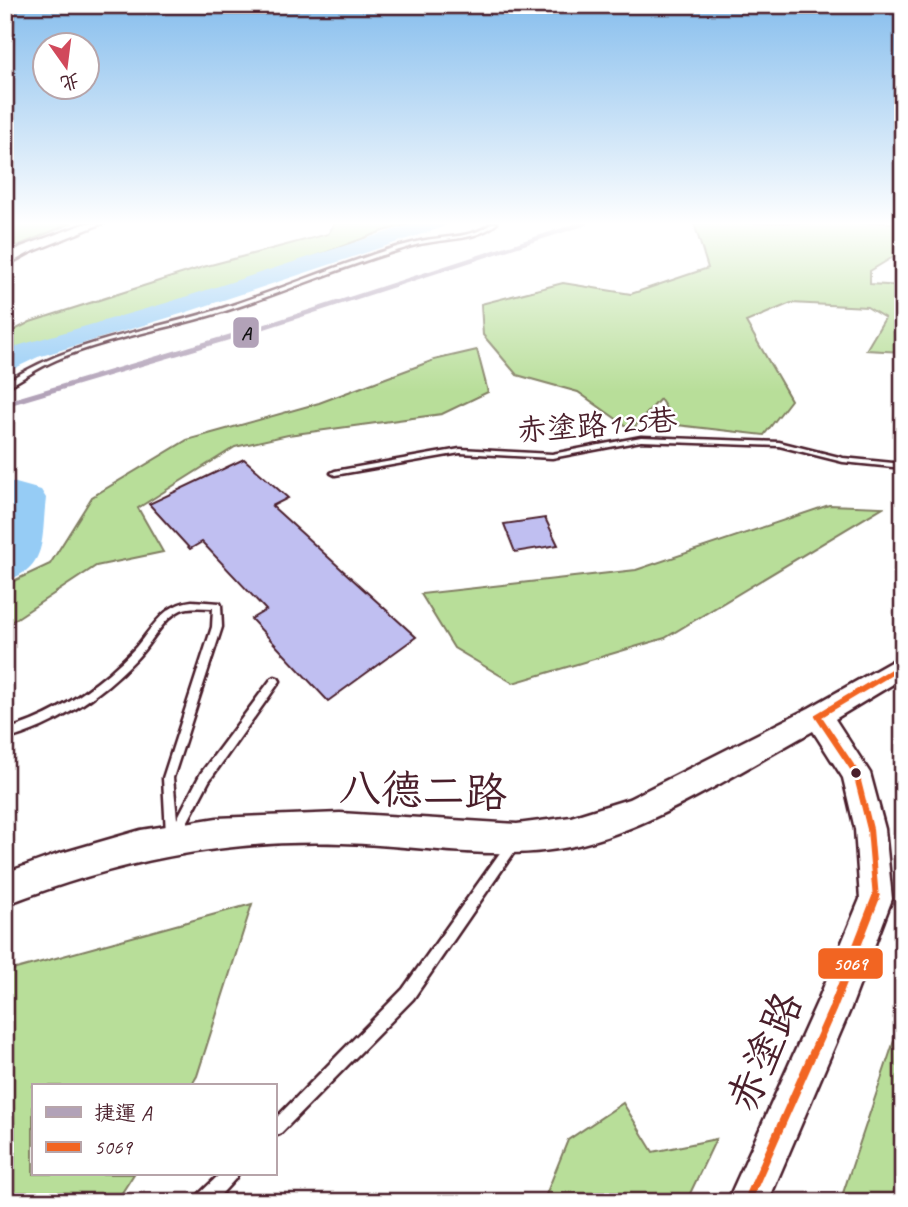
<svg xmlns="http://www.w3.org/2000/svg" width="908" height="1207" font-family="Caveat,'LXGW WenKai TC',sans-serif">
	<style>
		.green { fill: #b8de99; stroke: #817e62; stroke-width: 2 }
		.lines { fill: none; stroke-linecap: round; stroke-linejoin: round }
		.river { fill: #96ccf5; fill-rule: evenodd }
		.building { fill: #c0bff1; stroke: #4a1f2b; stroke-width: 2 }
		.service-casing { stroke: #4a1f2b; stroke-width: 5 }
		.tertiary-casing { stroke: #4a1f2b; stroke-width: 5 }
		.service { fill: #fff; fill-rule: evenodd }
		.tertiary { fill: #fff; fill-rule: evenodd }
		.bus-1-far1-casing { stroke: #fff; stroke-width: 11 }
		.bus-1-casing { stroke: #fff; stroke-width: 13 }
		.bus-1-far1 { stroke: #f26522; stroke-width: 6 }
		.bus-1 { stroke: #f26522; stroke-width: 8 }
		.metro-1-far1-casing { stroke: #fff; stroke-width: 7 }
		.metro-1-casing { stroke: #fff; stroke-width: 9 }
		.metro-1-far1 { stroke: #b2a2b8; stroke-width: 4.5 }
		.metro-1 { stroke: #b2a2b8; stroke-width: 5 }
		.bus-dot { fill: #4a1f2b; stroke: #fff; stroke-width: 2.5 }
		.labels { text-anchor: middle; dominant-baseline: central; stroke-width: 5; stroke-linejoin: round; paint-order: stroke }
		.far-street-label { font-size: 30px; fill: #4a1f2b; stroke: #fff }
		.near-street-label { font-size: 42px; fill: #4a1f2b; stroke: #fff }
		.line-badge { stroke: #fff; stroke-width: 2.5 }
		.badge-label { font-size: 19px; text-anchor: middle; font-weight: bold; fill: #fff }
		.pale-badge-label { font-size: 19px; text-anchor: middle; font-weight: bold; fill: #111 }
	</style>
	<rect width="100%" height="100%" fill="#fff"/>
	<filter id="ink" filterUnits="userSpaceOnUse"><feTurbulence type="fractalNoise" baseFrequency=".0143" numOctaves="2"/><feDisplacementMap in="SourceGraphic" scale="14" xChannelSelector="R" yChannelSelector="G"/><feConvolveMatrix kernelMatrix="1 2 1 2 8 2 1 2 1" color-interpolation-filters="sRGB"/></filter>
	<g filter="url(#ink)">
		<g class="green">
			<polygon points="5,223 72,223 5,251"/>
			<polygon points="335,223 414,223 383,231 215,294 5,353 5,335 30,322 203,267 328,234"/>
			<polygon points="694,223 903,223 903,251 870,271 870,284 903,286 903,352 866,350 885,318 867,307 791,303 746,322 791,400 764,435 677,425 660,399 632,430 578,392 517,375 483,335 481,304 563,283 631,294 708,268"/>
			<polygon points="477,350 488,392 442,414 288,435 235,447 138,508 163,552 96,566 5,626 5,585 50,564 92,497 187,440 319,403 434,360"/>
			<polygon points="829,505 883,507 665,638 513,683 454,648 421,594 636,570"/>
			<polygon points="252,904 197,1076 191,1086 33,1086 33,1174 134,1174 116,1202 5,1202 5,972"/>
			<polygon points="903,1014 903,1202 840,1202"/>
			<polygon points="623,1103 653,1152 716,1139 686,1202 543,1202 568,1140"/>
		</g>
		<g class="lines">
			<g class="river">
				<polygon points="415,223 446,223 443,227 184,313 38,357 5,373 5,353 20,345 166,303"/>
				<path d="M 5,480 L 41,490 L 46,498 C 41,537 49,568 5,581 L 5,532 L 11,504 L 5,503 Z"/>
			</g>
		</g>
		<g class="building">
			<polygon points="244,459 288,498 272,506 416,637 328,701 251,619 266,610 202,542 190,549 149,504"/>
			<polygon points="545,518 558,545 515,552 504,524"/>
		</g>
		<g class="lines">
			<defs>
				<g id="service">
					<path d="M 492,223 L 497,223 C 478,240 451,238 426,243 C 416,244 406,248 396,251 C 338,268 283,293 225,311 C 169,329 110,337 56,360 C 37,368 23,379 5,388 L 5,383 C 71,340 147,332 220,309 C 277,291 333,267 390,249 C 402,246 414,242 426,240 C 448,236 474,238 492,223 Z"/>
					<polygon points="641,437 779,442 843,458 903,464 903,468 843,462 779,446 641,441 552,458 460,453 335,475 331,473 335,471 460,449 552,454"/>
					<path d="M 192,601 L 220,603 L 221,605 L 222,627 L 173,778 L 177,819 L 201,773 L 272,678 L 275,677 L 278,678 L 280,681 L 209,781 L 180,836 L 172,840 L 168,838 L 166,834 L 163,778 L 212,627 L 213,608 C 202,608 190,606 181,610 C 161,620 152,643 137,658 C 101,696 56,726 5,740 L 5,730 C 44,720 78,699 109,673 C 118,665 128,656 136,647 C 153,627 164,604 192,601 Z"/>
					<polygon points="513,838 517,840 519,844 517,848 413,999 280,1134 275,1136 275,1119 403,989 509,840"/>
					<polygon points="220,1174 238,1174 235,1179 214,1202 195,1202 197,1196"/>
				</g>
				<g id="tertiary">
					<polygon points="87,223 103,223 29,253 5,266 5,257 21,247"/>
					<path d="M 903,655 L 903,678 L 835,719 L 870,773 L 885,829 L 892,899 L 850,1010 L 768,1202 L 727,1202 L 819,998 L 860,899 L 855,829 L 843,778 L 813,731 C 741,770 650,831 569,847 C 495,862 417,845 342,843 C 222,839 116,862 5,905 L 5,873 L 58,854 L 141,830 L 217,818 L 340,813 L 517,824 L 571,817 L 629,799 L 809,708 Z"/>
				</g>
			</defs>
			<use href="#service" class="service-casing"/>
			<use href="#tertiary" class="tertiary-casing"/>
			<use href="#service" class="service"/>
			<use href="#tertiary" class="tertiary"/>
			<defs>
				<polyline id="bus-1-far1" points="876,899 870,829 856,773 818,716 903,665"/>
				<polyline id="bus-1" points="747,1202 832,1010 876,897"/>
			</defs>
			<use href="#bus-1-far1" class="bus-1-far1-casing"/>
			<use href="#bus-1" class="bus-1-casing"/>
			<use href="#bus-1-far1" class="bus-1-far1"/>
			<use href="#bus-1" class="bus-1"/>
			<defs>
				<polyline id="metro-1-far1" points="242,334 585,223"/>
				<polyline id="metro-1" points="5,404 247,332"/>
			</defs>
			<use href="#metro-1-far1" class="metro-1-far1-casing"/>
			<use href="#metro-1" class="metro-1-casing"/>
			<use href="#metro-1-far1" class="metro-1-far1"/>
			<use href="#metro-1" class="metro-1"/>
		</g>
	</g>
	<linearGradient id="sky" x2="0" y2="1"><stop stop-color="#87beed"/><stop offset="0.57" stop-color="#fff"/><stop offset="1" stop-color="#fff" stop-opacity="0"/></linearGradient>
	<rect width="908" height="392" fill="url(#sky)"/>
	<circle class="bus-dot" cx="856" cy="773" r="6"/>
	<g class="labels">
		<g class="far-street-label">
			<text transform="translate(597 425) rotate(-4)">赤塗路125巷</text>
		</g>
		<g class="near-street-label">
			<text transform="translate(423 791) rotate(2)">八德二路</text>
			<text transform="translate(765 1052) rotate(-66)">赤塗路</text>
		</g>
	</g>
	<g class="line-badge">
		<rect x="232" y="316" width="28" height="33" rx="7" fill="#b2a2b8"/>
		<rect x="817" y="947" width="67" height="33" rx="7" fill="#f26522"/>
	</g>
	<g class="badge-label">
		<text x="850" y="970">5069</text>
	</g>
	<g class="pale-badge-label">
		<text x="246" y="339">A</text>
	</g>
	<rect width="908" height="1207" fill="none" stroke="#fff" stroke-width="28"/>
	<rect x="14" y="14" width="880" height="1179" fill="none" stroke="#4a1f2b" stroke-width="2.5" filter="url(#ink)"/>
	<rect x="32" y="1084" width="245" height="91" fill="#ffffff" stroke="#b7a5aa" stroke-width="2"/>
	<rect x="46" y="1107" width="35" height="10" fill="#b2a2b8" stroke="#b7a5aa" stroke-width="2"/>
	<text x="94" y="1120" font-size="21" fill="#4a1f2b">捷運 A</text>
	<rect x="46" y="1142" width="35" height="10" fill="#f26522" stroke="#b7a5aa" stroke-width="2"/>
	<text x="94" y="1154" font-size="21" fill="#4a1f2b">5069</text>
	<g transform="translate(66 66) rotate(166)"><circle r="33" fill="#ffffff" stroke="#b7a5aa" stroke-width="2"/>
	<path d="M0-5L12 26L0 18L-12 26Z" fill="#d1495b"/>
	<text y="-10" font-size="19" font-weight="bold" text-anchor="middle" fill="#4a1f2b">北</text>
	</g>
</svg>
